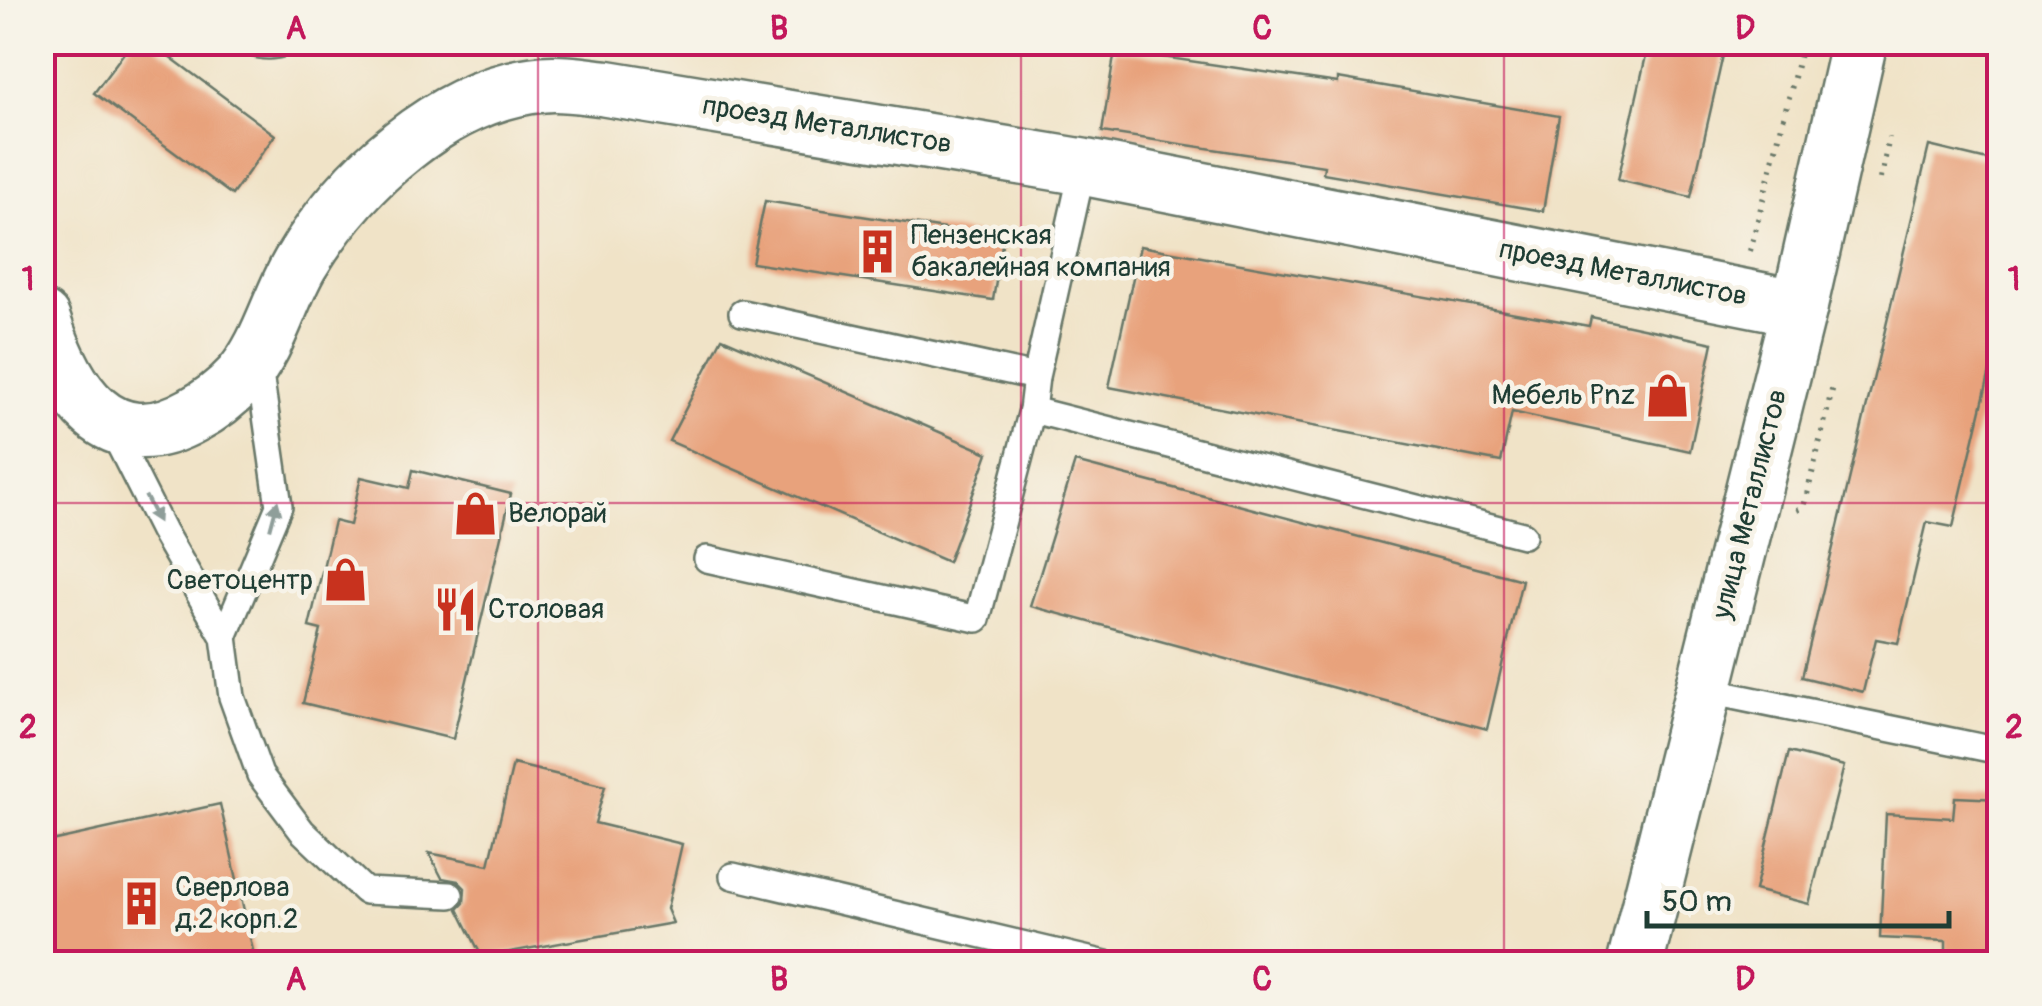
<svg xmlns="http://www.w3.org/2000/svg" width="2042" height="1006" font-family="Pangolin,sans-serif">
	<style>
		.building { fill: #e8a27c }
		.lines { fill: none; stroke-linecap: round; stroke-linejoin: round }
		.service-casing { stroke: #687767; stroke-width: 30 }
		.tertiary-casing { stroke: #687767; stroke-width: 60 }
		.path { stroke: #687767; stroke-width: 6; stroke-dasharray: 2.5 8; stroke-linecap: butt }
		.service { stroke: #fff; stroke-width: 25 }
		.tertiary { stroke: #fff; stroke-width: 55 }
		.oneway { fill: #8f9e9a }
		.grid { fill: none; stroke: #c2185b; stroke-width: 2.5; stroke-opacity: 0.55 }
		.labels { text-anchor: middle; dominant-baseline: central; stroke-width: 9; stroke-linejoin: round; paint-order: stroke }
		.street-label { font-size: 28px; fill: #1f3d34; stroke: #f7f3e8 }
		.poi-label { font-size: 28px; fill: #1f3d34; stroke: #f7f3e8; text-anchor: start }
		.neatline { fill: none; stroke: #c2185b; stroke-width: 4 }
		.grid-label { font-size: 32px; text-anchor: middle; font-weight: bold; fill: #c2185b }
	</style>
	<rect width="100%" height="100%" fill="#f7f3e8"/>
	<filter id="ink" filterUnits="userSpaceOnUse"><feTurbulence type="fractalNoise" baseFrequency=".01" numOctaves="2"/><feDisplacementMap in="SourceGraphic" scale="20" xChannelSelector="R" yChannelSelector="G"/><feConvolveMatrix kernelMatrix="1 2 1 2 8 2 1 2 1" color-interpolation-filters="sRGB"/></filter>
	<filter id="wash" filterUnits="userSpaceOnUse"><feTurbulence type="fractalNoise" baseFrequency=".0048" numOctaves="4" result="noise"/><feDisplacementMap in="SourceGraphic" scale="40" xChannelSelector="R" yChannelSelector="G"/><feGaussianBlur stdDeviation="2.25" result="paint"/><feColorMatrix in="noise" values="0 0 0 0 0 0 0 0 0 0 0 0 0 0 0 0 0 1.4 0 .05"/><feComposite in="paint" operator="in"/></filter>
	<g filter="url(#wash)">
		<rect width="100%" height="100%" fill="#f0e3c7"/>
		<g id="blocks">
			<g class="building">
				<polygon points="132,42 150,42 275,135 232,195 94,93"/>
				<polygon points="1649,42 1726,42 1691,197 1618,180"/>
				<polygon points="1115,50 1338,83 1338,78 1559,116 1543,211 1323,173 1324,166 1102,132"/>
				<polygon points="1929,146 2000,163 2000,329 1953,527 1927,522 1898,643 1876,639 1863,692 1802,677"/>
				<polygon points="765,201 1003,238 993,300 752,263"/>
				<polygon points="1140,246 1589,326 1591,317 1713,343 1690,451 1512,412 1501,462 1109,387"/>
				<polygon points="722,338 988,453 948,562 669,441"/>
				<polygon points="1075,462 1522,580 1487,729 1030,606"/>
				<polygon points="413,470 511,494 453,739 303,703 321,630 309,627 334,521 350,525 361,477 409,488"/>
				<polygon points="1789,752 1844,766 1809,904 1755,890"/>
				<polygon points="513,764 605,786 595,823 682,844 667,909 673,923 482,957 458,909 464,903 465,888 458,881 442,878 429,853 489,865"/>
				<polygon points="1955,797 2000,799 2000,961 1946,958 1946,941 1880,938 1886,814 1953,818"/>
				<polygon points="220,804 256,964 42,964 42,843"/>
			</g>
		</g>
	</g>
	<g filter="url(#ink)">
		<use href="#blocks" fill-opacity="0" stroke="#687767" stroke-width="2.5"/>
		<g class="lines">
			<defs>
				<g id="service">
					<path d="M 252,42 C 264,48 275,46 287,42"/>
					<polyline points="742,313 1036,377"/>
					<polyline points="1032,410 1523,535"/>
					<polyline points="110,426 163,531 224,637 232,697 260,775 302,831 365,891 450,895"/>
					<polyline points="707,559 977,619 1032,410 1036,377 1083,167"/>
					<polyline points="224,637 279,506 258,360"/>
					<polyline points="1703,690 1990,749"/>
					<polyline points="733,876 1106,964"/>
				</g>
				<g id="tertiary">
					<path d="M 42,319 C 66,391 108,463 193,415 C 210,406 227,393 241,378 C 269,346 279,300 300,264 C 350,180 443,93 543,84 C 563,82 585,86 604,88 L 1083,167 L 1799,308"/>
					<polyline points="1635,964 1799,308 1859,42"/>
				</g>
			</defs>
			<use href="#service" class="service-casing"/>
			<use href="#tertiary" class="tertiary-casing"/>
			<g class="path">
				<polyline points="1881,179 1889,137"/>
				<polyline points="1750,251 1803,42"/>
				<polyline points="1797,510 1804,507 1833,386"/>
			</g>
			<use href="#service" class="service"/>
			<use href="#tertiary" class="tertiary"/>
		</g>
		<defs><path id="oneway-solid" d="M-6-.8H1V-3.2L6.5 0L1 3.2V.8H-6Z" transform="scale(2.5)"/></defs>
		<g class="oneway">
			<use href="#oneway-solid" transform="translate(152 509) rotate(63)"/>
			<use href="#oneway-solid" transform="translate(274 515) rotate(-75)"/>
		</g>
	</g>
	<path class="grid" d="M 538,42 L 538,964M 1021,42 L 1021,964M 1504,42 L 1504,964M 42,503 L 2000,503"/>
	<defs>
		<symbol id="building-bare" viewBox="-9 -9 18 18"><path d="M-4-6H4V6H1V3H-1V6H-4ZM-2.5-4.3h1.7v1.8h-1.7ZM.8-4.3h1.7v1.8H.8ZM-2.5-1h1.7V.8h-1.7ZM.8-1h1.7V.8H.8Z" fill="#c8321e" stroke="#f7f3e8" stroke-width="2.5" paint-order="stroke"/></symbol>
		<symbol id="shop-bare" viewBox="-9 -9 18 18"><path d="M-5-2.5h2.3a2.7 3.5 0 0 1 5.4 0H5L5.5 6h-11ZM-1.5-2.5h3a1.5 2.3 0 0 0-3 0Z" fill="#c8321e" stroke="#f7f3e8" stroke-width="2.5" paint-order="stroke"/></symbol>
		<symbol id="restaurant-bare" viewBox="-9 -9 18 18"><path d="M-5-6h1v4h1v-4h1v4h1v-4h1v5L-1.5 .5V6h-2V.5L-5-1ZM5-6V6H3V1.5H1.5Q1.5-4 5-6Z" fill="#c8321e" stroke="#f7f3e8" stroke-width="2.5" paint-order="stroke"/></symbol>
	</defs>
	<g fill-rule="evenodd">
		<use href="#building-bare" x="846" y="220" width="63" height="63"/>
		<use href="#shop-bare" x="1636" y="364" width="63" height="63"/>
		<use href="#shop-bare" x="444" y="482" width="63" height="63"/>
		<use href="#shop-bare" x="314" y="548" width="63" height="63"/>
		<use href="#restaurant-bare" x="424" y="578" width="63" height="63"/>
		<use href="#building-bare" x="110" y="872" width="63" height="63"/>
	</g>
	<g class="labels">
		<g class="street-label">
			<text transform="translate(827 125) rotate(9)">проезд Металлистов</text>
			<text transform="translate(1623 273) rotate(11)">проезд Металлистов</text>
			<text transform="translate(1750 504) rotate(-76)">улица Металлистов</text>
		</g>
		<g class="poi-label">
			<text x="911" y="235">Пензенская<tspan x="911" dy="32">бакалейная компания</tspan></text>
			<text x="1635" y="395" text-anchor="end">Мебель Pnz</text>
			<text x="508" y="513">Велорай</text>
			<text x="313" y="580" text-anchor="end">Светоцентр</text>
			<text x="488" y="609">Столовая</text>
			<text x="175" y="887">Сверлова<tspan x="175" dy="32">д.2 корп.2</tspan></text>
		</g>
	</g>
	<rect width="2042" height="1006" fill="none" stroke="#f7f3e8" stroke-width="110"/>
	<path d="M1647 911v15h302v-15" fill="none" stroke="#1f3d34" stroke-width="5"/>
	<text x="1662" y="911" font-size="30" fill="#1f3d34" stroke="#f7f3e8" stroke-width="8" paint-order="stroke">50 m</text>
	<rect x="55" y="55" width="1932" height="896" class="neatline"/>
	<g class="grid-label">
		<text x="296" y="39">A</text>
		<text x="779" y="39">B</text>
		<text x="1262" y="39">C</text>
		<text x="1745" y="39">D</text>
		<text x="28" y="290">1</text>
		<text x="2014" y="290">1</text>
		<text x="28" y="738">2</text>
		<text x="2014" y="738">2</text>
		<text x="296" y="990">A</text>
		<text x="779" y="990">B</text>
		<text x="1262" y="990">C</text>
		<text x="1745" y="990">D</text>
	</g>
</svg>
